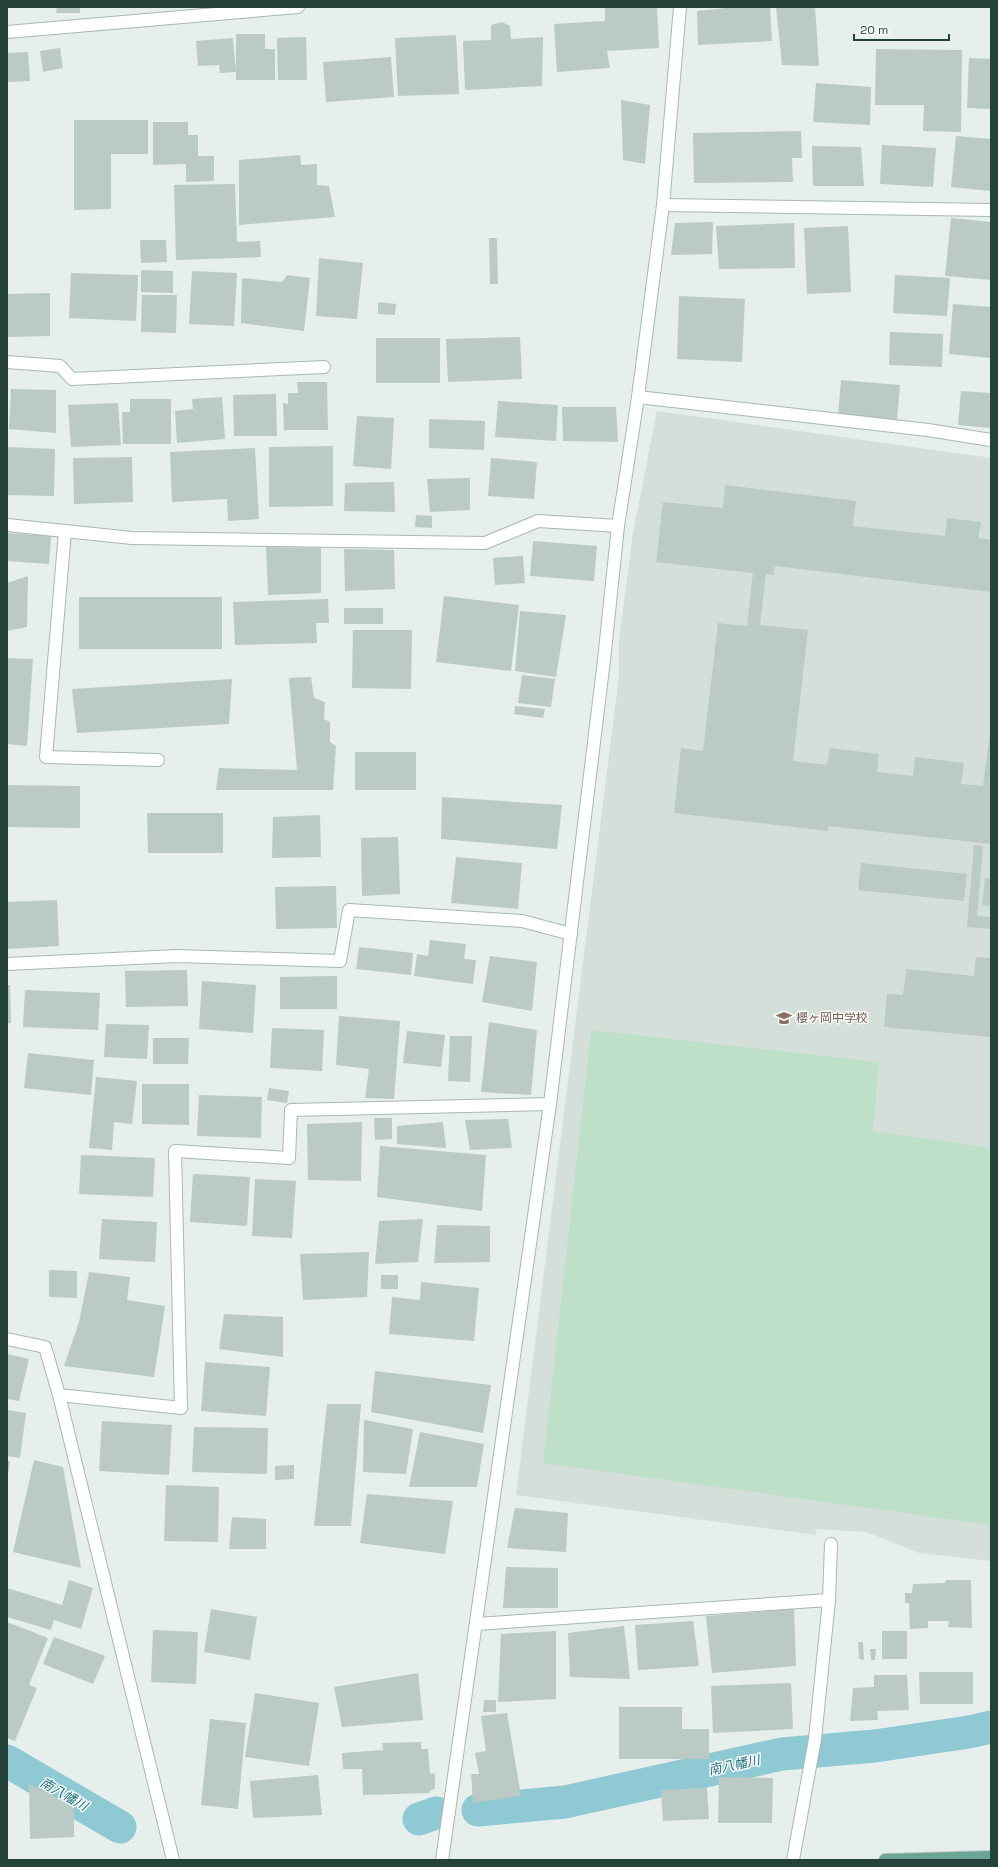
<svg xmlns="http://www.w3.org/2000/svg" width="998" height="1867" font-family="'Space Grotesk','Noto Sans JP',sans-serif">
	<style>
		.built { fill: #d4dfda }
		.green { fill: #bfe0c8 }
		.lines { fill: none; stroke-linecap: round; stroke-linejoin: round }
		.canal { stroke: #8ec9d4; stroke-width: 33 }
		.building { fill: #bbcac4 }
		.service-casing { stroke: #a8b8b2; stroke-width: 14 }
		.minor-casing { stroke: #a8b8b2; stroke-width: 14 }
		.tertiary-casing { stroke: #a8b8b2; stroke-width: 14 }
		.primary-casing { stroke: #c2cac8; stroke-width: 14 }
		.service { stroke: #fff; stroke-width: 12 }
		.minor { stroke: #fff; stroke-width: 12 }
		.tertiary { stroke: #fff; stroke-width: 12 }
		.primary { stroke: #6aa596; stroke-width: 12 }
		.labels { text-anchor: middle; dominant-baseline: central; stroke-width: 3; stroke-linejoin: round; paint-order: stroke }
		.education-label { font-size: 12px; fill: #785e54; stroke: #f7fbf9; text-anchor: start }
		.water-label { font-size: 13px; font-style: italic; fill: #1c6f80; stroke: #f7fbf9 }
	</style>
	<rect width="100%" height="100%" fill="#e6efeb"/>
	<polygon class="built" points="657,411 991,458 991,1561 919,1553 866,1532 816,1529 816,1535 516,1495 619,676 619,640 633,533"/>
	<polygon class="green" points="591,1030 879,1062 873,1131 991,1148 991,1525 543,1463"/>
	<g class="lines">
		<g class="canal">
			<polyline points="7,1761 120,1827"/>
			<polyline points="478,1810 565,1802 782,1754 875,1746 969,1732 991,1727"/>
			<polyline points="419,1819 436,1813"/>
		</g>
	</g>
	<g class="building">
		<polygon points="57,7 80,7 80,13 56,13"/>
		<polygon points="605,7 657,7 659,48 607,51 610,68 557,72 554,24 605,21"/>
		<polygon points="736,7 770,7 772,41 698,45 697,11"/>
		<polygon points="776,7 815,7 819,66 782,65"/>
		<polygon points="502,22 510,26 511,39 543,37 542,86 465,90 463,41 491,40 491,25"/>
		<polygon points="236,34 265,34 265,49 275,49 275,80 236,80"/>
		<polygon points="456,35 459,94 398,96 395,38"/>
		<polygon points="306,37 307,80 278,80 277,38"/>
		<polygon points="233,38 236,72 220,73 219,65 198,66 196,41"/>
		<polygon points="60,48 63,68 43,72 40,51"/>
		<polygon points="876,49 962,50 961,132 923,131 924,105 875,105"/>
		<polygon points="28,52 30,81 7,82 7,53"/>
		<polygon points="391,57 394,97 326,102 323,62"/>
		<polygon points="969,58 991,59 991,109 967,108"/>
		<polygon points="816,83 871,87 870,125 813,122"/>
		<polygon points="621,100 650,105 645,164 623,160"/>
		<polygon points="74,120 148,120 148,154 111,154 111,209 74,210"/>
		<polygon points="153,122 188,122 188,135 198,135 198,156 214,156 214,181 186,182 186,164 153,165"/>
		<polygon points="801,131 802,158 792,158 793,182 694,183 693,133"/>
		<polygon points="956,136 991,139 991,191 951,187"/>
		<polygon points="882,145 936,148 933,187 880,184"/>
		<polygon points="812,146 861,147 864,186 813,186"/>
		<polygon points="300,155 301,165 317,164 317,185 329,186 335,217 239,225 239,160"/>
		<polygon points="235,184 237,242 260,241 261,257 176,260 174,185"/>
		<polygon points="951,218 991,222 991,280 945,276"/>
		<polygon points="713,222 712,254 671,255 675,223"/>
		<polygon points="794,223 795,268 719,269 716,226"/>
		<polygon points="848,226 851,292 807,294 804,228"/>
		<polygon points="489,238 497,238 498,284 490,284"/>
		<polygon points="140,240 166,240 167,262 141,263"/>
		<polygon points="319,258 363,263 357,319 316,316"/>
		<polygon points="141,270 173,271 173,293 141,292"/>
		<polygon points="192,271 237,273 234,326 189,324"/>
		<polygon points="71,273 138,275 136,321 69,318"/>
		<polygon points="287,275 310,278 304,331 241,323 242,278 282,282"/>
		<polygon points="895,275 950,278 947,316 893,313"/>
		<polygon points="50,293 50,336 7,337 7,294"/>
		<polygon points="142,295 177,295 176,333 141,332"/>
		<polygon points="679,296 745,299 742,362 677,359"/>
		<polygon points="378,302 396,304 395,315 378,314"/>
		<polygon points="953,304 991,307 991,358 949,354"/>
		<polygon points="890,332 943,334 942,367 889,365"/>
		<polygon points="520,337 522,379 448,382 446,339"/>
		<rect x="376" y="338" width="64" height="45"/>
		<polygon points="841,380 900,385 897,420 838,415"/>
		<polygon points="297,382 327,382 328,430 284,430 283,403 288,404 288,393 298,393"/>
		<polygon points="11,389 56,390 56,433 9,429"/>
		<polygon points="961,391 991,393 991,428 958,425"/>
		<polygon points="276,394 277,436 234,436 233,395"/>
		<polygon points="222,397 225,439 177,443 175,411 193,409 192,399"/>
		<polygon points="130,399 171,399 171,444 123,444 122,412 130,412"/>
		<polygon points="498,401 558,405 556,441 495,437"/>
		<polygon points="118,403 121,445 71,447 68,405"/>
		<polygon points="562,407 616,407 618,442 563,441"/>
		<polygon points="357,416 394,418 391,469 353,466"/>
		<polygon points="429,419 485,421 484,450 429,448"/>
		<polygon points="333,446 333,506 269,507 269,447"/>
		<polygon points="7,447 55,449 54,496 7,495"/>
		<polygon points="255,448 259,519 228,521 227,499 172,502 170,452"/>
		<polygon points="132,457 133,502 74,504 73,458"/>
		<polygon points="491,458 537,462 534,499 488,496"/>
		<polygon points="470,478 470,510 430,512 427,479"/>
		<polygon points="394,482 395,512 344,511 345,483"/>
		<polygon points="725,485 856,501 853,526 945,536 947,518 981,522 978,538 991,540 991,592 775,566 774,575 766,574 760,625 808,630 793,761 827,765 830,748 879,754 877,772 913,776 915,757 964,763 961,784 983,786 991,724 991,844 828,826 828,831 674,813 681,748 703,751 718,623 747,626 753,573 656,562 663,502 723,508"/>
		<polygon points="416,515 432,516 432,528 415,527"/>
		<polygon points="7,533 51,536 49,564 7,561"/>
		<polygon points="533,541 597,546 594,581 530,576"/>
		<polygon points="266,547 321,548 321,593 268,595"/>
		<polygon points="344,549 394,550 395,589 345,591"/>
		<polygon points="523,556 525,583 495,585 493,558"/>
		<polygon points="28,576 27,627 7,631 7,583"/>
		<polygon points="444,596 519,605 511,671 436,662"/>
		<rect x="79" y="597" width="143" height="52"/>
		<polygon points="328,599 329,623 316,623 317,643 235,645 233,602"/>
		<rect x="344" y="608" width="39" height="16"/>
		<polygon points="520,611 566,615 556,677 515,671"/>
		<polygon points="353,630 412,630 411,689 352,688"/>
		<polygon points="7,658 33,659 27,746 7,744"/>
		<polygon points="522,675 555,679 551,707 518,703"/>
		<polygon points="311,677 314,698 325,702 324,719 330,722 330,742 336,746 333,790 216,790 219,768 297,770 289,678"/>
		<polygon points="232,679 229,724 77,733 72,689"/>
		<polygon points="515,706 545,709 543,718 514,714"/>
		<rect x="355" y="752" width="61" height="38"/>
		<polygon points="7,785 80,786 80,828 7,827"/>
		<polygon points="442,797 562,805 557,849 441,839"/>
		<polygon points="147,813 223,813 223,853 148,853"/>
		<polygon points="320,815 321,857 272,858 273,817"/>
		<polygon points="398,837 400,894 362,896 361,838"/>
		<polygon points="974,845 983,846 977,916 991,917 991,929 967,927"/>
		<polygon points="456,857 522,863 518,909 451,903"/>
		<polygon points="861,863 967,874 964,901 858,890"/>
		<polygon points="985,878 991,879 991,906 982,905"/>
		<polygon points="336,886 337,928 276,929 275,887"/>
		<polygon points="57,900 59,946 7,949 7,902"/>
		<polygon points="430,940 466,944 464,959 476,960 473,984 414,976 417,954 428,956"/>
		<polygon points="359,947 413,953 411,975 356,969"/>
		<polygon points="490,956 537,962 532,1011 482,1002"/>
		<polygon points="976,957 991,958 991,1037 884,1027 887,994 903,995 906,969 974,976"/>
		<polygon points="187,970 188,1006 126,1007 125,971"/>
		<polygon points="337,976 337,1009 280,1009 280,977"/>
		<polygon points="202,981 256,985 253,1033 199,1029"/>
		<polygon points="7,985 10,985 11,1023 7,1023"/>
		<polygon points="25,990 100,993 98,1030 23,1027"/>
		<polygon points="339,1016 400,1021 394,1099 365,1098 369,1069 336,1065"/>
		<polygon points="489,1022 537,1030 531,1095 481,1092"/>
		<polygon points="106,1024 149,1025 147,1059 104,1057"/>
		<polygon points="272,1028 324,1030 322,1071 270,1068"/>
		<polygon points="407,1031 445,1035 441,1067 403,1063"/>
		<polygon points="450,1036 472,1036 470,1082 448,1081"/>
		<polygon points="153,1038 189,1038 188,1064 153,1064"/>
		<polygon points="28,1053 94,1060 91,1095 24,1088"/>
		<polygon points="96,1077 137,1081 132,1124 114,1122 112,1150 89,1148"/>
		<polygon points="142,1084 189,1084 189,1125 142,1124"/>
		<polygon points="269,1088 289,1091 287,1103 267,1100"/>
		<polygon points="199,1095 262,1097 261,1138 197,1136"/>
		<polygon points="374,1118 392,1118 392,1139 375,1140"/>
		<polygon points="508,1119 512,1148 470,1150 465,1120"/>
		<polygon points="362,1122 361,1181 308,1180 307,1124"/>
		<polygon points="443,1122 446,1148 397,1144 397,1126"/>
		<polygon points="380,1146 486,1155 482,1211 377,1197"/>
		<polygon points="81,1155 155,1158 153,1197 79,1194"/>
		<polygon points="193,1174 250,1177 247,1226 190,1222"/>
		<polygon points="255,1179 296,1181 292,1238 252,1236"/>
		<polygon points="102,1219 157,1222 155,1262 99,1259"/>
		<polygon points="423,1219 418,1262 375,1264 379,1221"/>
		<polygon points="437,1225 490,1226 490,1262 434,1263"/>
		<polygon points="369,1252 367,1297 303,1300 300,1254"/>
		<polygon points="49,1270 77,1271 77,1298 49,1297"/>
		<polygon points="89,1272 130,1277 127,1300 165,1306 154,1377 64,1366 79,1322"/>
		<rect x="381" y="1275" width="17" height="14"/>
		<polygon points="421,1282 479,1288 474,1341 389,1334 392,1297 420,1300"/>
		<polygon points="224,1314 283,1317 283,1357 219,1349"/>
		<polygon points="7,1354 29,1359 19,1401 7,1399"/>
		<polygon points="205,1362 270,1367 266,1416 201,1411"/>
		<polygon points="375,1371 491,1385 483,1433 371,1412"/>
		<polygon points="327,1404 361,1404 351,1526 314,1526"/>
		<polygon points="7,1410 26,1413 20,1458 7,1456"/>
		<polygon points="364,1420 413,1429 406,1474 363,1472"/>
		<polygon points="102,1421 172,1425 169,1475 99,1471"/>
		<polygon points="194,1427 268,1428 267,1474 192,1472"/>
		<polygon points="420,1432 484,1444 477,1487 409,1487"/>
		<polygon points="34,1460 63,1467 81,1568 13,1552"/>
		<polygon points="7,1461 10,1461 8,1475 7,1475"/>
		<polygon points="294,1465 294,1479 275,1480 275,1466"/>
		<polygon points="166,1485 219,1487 218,1542 164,1541"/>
		<polygon points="367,1494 453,1501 445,1554 360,1543"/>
		<polygon points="515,1508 568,1513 566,1552 507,1548"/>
		<polygon points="232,1517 266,1519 266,1549 229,1549"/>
		<polygon points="506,1567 558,1568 558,1608 503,1608"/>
		<polygon points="69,1580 93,1588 81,1629 54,1620 51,1630 7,1617 7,1588 62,1605"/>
		<polygon points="946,1580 971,1580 972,1628 948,1627 949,1621 928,1621 928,1628 910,1629 909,1603 905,1603 905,1593 912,1593 913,1584 945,1583"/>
		<polygon points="211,1609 257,1617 250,1660 204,1652"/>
		<polygon points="794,1609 796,1666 712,1673 706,1616"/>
		<polygon points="693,1621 699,1666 638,1670 635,1625"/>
		<polygon points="7,1622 48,1638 29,1685 37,1688 15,1741 7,1738"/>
		<polygon points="624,1626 630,1679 570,1677 568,1633"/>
		<polygon points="153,1630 198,1632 196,1684 151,1682"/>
		<polygon points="556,1631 556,1699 498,1702 501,1634"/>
		<rect x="882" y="1631" width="25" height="28"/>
		<polygon points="54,1637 105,1656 93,1684 43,1664"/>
		<polygon points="858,1642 863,1642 864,1660 859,1659"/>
		<polygon points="870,1649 876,1649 875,1660 871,1660"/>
		<polygon points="919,1672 973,1672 973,1704 920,1704"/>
		<polygon points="418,1673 423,1720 342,1727 334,1687"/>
		<polygon points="874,1675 907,1675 909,1710 877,1711 878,1720 850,1721 853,1688 874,1687"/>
		<polygon points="791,1683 793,1729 713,1733 711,1686"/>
		<polygon points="255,1693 319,1703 309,1766 245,1757"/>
		<polygon points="484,1700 496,1700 496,1712 483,1712"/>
		<polygon points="619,1707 682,1707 682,1729 709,1729 709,1759 619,1759"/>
		<polygon points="507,1713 521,1796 473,1803 471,1774 479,1774 475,1753 486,1751 481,1716"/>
		<polygon points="210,1719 246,1723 238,1809 201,1805"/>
		<polygon points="421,1742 421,1749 428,1749 430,1773 435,1774 435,1789 431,1790 429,1793 363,1795 362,1769 343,1769 342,1753 383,1750 382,1743"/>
		<polygon points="318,1775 322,1815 253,1818 250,1781"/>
		<polygon points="719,1777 773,1778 772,1823 718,1823"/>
		<polygon points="29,1784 74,1806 74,1837 30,1839"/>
		<polygon points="707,1788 709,1819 663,1821 661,1790"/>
	</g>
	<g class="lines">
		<defs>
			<g id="service">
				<polyline points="7,362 60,366 72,379 324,367"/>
				<polyline points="7,525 132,538 485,543 538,521 618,526"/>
				<polyline points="59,1395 181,1408 175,1151 289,1158 291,1110 550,1104"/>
				<polyline points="476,1624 829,1600"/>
			</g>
			<g id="minor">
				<polyline points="663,205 991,210"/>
				<polyline points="638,397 928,430 991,440"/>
				<polyline points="65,531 46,757 158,760"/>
				<polyline points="7,964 177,956 340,961 349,910 522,921 571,934"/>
				<polyline points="7,1339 45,1347 59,1395 173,1860"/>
				<polyline points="442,1860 550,1104 604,660 618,526 638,397 663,205 680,7"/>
				<polyline points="793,1860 815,1739 829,1600 831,1544"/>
			</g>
			<polyline id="tertiary" points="7,32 298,7"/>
			<polyline id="primary" points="885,1860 991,1857"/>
		</defs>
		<use href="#service" class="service-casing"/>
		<use href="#minor" class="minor-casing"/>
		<use href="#tertiary" class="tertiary-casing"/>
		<use href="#primary" class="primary-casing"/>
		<use href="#service" class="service"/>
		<use href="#minor" class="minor"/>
		<use href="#tertiary" class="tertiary"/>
		<use href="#primary" class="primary"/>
	</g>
	<defs>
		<symbol id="school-bare" viewBox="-9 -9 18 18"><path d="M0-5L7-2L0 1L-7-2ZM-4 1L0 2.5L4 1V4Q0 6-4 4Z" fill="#8d6e63" stroke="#f7fbf9" stroke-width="2.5" paint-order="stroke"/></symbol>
	</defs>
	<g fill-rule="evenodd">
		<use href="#school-bare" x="773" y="1007" width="22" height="22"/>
	</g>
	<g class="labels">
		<g class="education-label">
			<text x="796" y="1018">櫻ヶ岡中学校</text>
		</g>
		<g class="water-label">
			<text transform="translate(734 1765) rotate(-12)">南八幡川</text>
			<text transform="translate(64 1794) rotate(30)">南八幡川</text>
		</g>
	</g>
	<rect width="998" height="1867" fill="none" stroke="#24423a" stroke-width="16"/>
	<path d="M854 34v6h95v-6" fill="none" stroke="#24423a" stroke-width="2"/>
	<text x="860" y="34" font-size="12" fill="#24423a" stroke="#f7fbf9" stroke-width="3" paint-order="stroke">20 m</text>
</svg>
